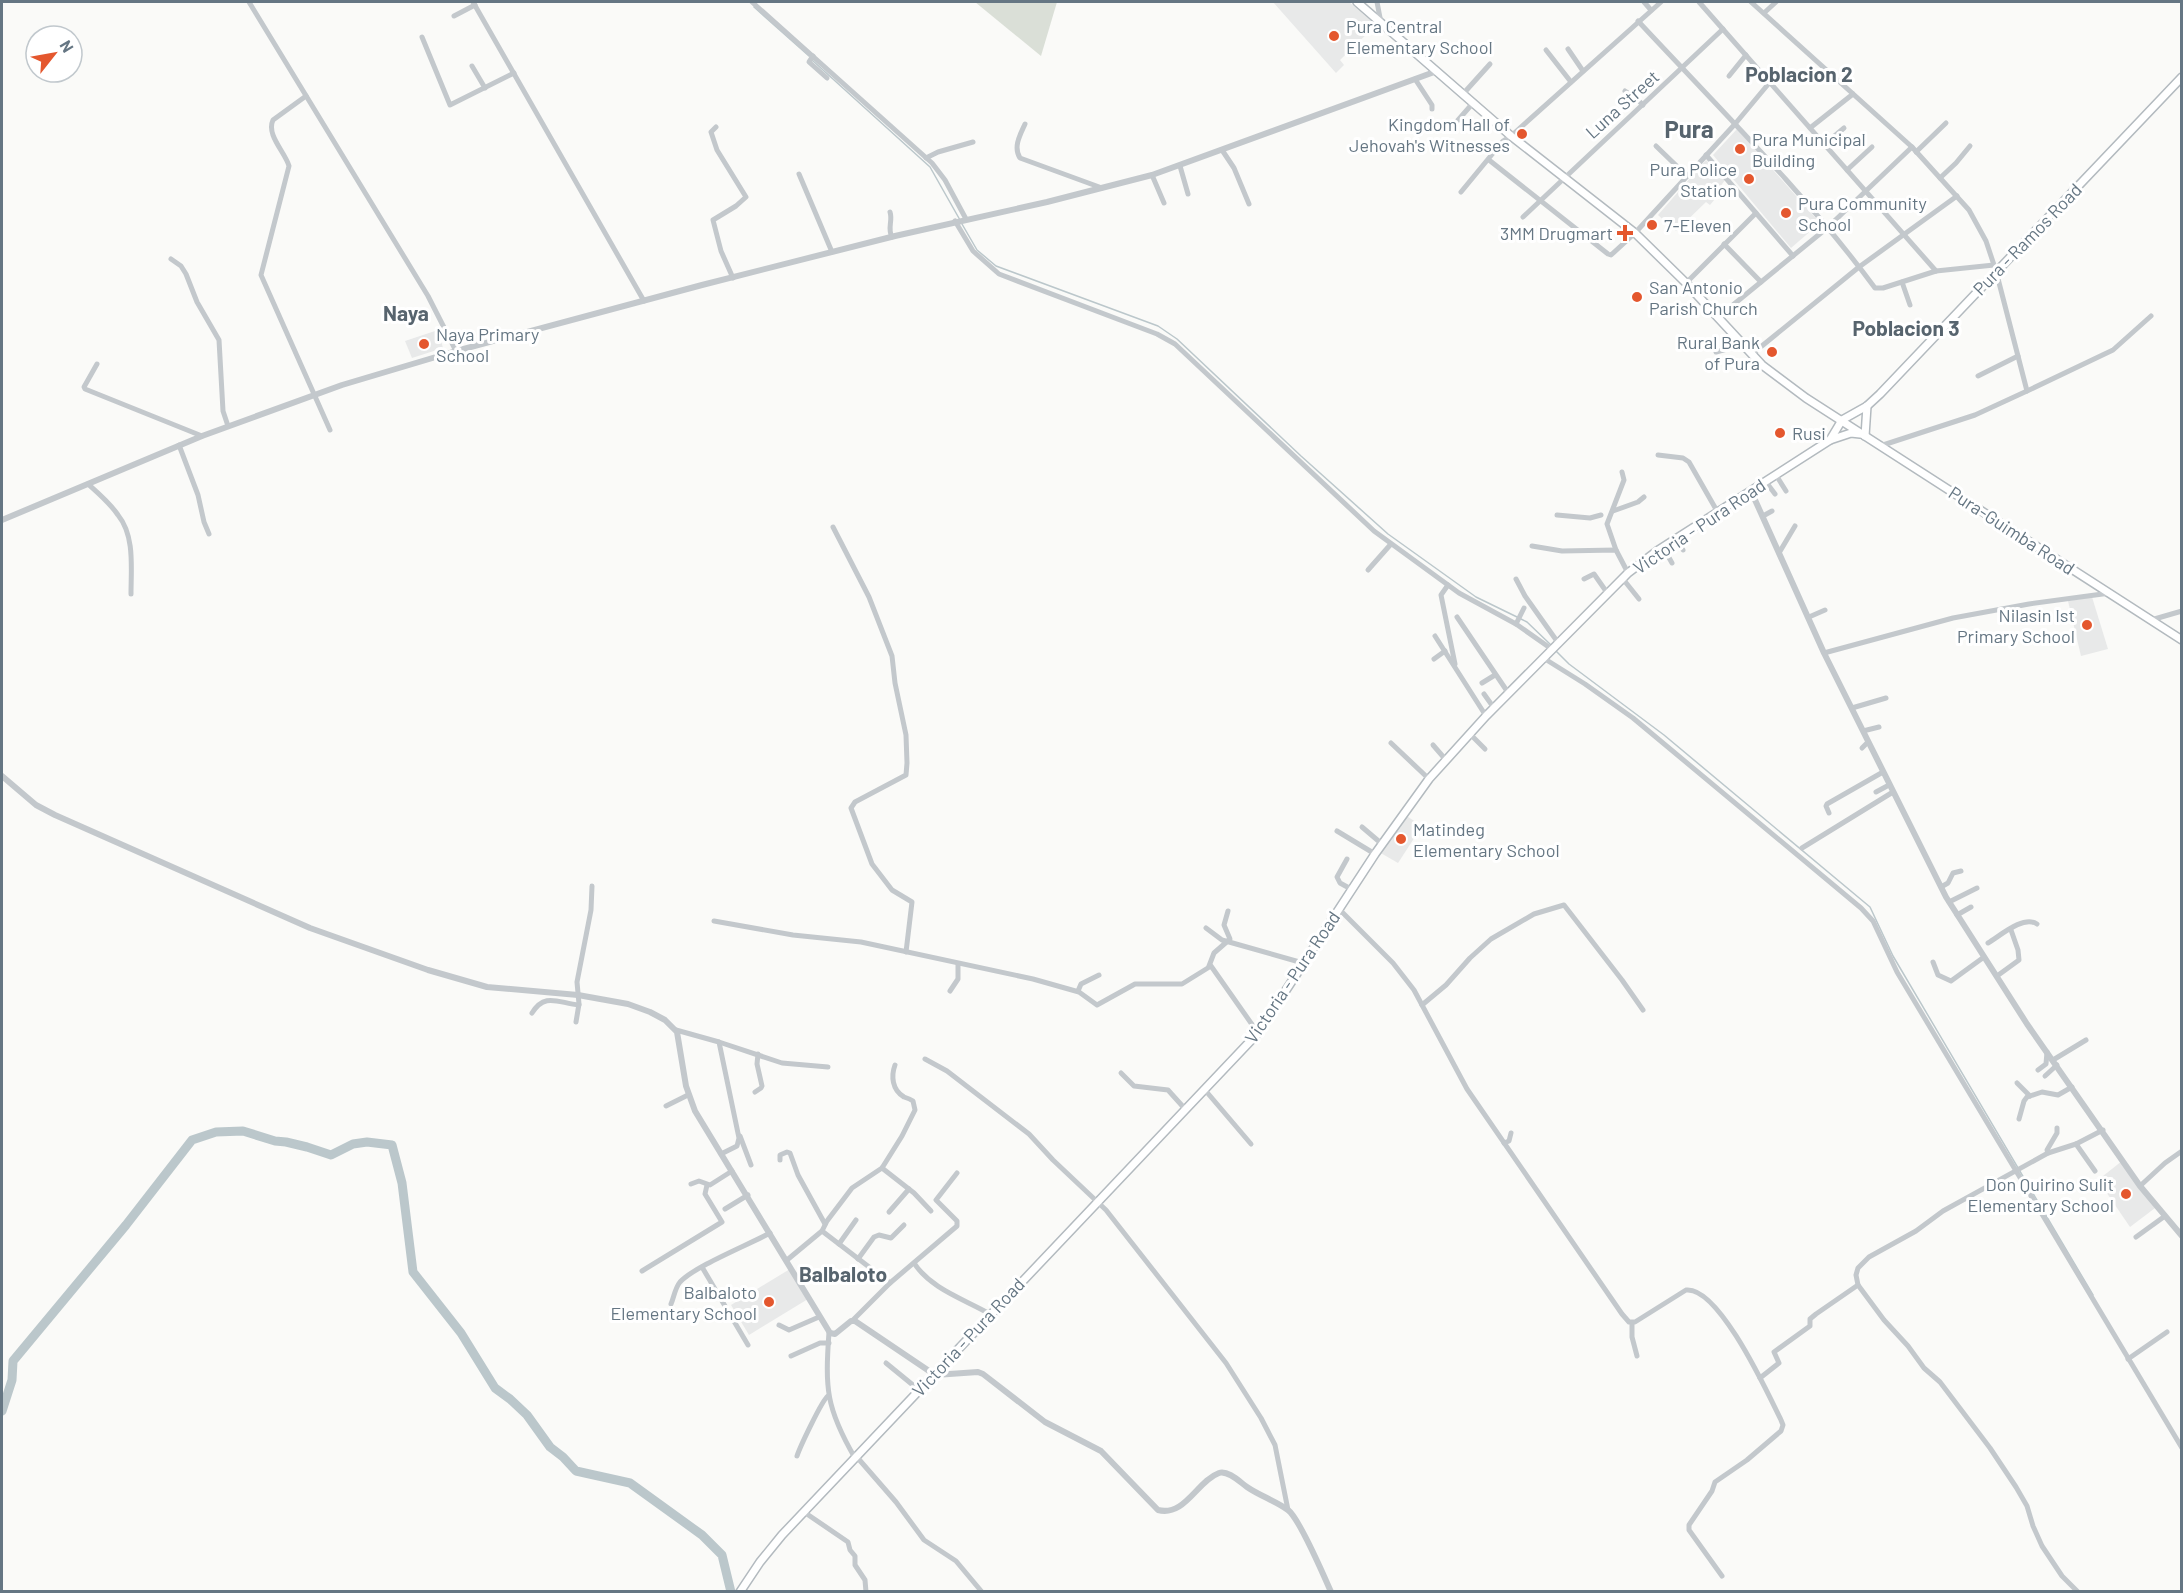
<svg xmlns="http://www.w3.org/2000/svg" width="2183" height="1593" font-family="Barlow,sans-serif">
	<style>
		.built { fill: #e8e9e9 }
		.green { fill: #dadfd7 }
		.lines { fill: none; stroke-linecap: round; stroke-linejoin: round }
		.stream { stroke: #bbc7cb; stroke-width: 1.5 }
		.river { stroke: #bbc7cb; stroke-width: 9 }
		.secondary-casing { stroke: #b3babf; stroke-width: 10 }
		.minor { stroke: #c3c8cc; stroke-width: 5 }
		.tertiary { stroke: #c3c8cc; stroke-width: 6 }
		.secondary { stroke: #fff; stroke-width: 7 }
		.poi-dot { fill: #e4572e; stroke: #fff; stroke-width: 2 }
		.labels { text-anchor: middle; dominant-baseline: central; stroke-width: 6; stroke-linejoin: round; paint-order: stroke }
		.poi-label { font-size: 18px; fill: #657683; stroke: #fff; text-anchor: start }
		.street-label { font-size: 18px; fill: #657683; stroke: #fff }
		.quarter-label { font-size: 21px; font-weight: bold; fill: #57646e; stroke: #fff }
		.district-label { font-size: 24px; font-weight: bold; fill: #57646e; stroke: #fff }
	</style>
	<rect width="100%" height="100%" fill="#fafaf8"/>
	<g class="built">
		<polygon points="1273,2 1349,2 1376,25 1340,60 1344,65 1336,73"/>
		<polygon points="1737,129 1820,223 1791,248 1713,155"/>
		<polygon points="1706,160 1725,180 1717,191 1719,194 1710,205 1706,202 1676,231 1658,215"/>
		<polygon points="438,330 443,348 412,358 405,341"/>
		<polygon points="2092,597 2108,649 2081,656 2068,601"/>
		<polygon points="1405,815 1422,826 1398,863 1379,852"/>
		<polygon points="2122,1161 2155,1208 2130,1227 2098,1180"/>
		<polygon points="790,1269 808,1299 749,1335 731,1305"/>
	</g>
	<polygon class="green" points="975,2 1057,2 1041,56"/>
	<g class="lines">
		<g class="stream">
			<polyline points="754,7 809,56"/>
			<polyline points="812,60 930,167 960,220"/>
			<polyline points="962,224 977,250 996,266 1158,326 1177,339 1301,456 1388,534 1476,597 1517,617"/>
			<polyline points="1521,619 1527,622 1551,645"/>
			<polyline points="1556,651 1569,664 1664,735 1870,907 1893,956 2093,1295"/>
		</g>
		<polyline class="river" points="2,1411 12,1380 13,1361 126,1225 192,1140 216,1132 243,1131 275,1141 286,1142 307,1147 331,1155 353,1144 367,1142 392,1145 402,1183 413,1272 461,1333 495,1388 510,1399 527,1415 550,1447 563,1457 576,1471 630,1483 702,1535 722,1555 731,1592"/>
		<defs>
			<g id="secondary">
				<polyline points="1357,2 1511,136 1635,233 1686,283 1762,365 1806,398 2182,640"/>
				<polyline points="1865,436 1867,406"/>
				<polyline points="1830,440 1851,433 1860,434"/>
				<polyline points="740,1592 760,1562 782,1535 1258,1033 1375,854 1429,779 1486,716 1628,573 1657,551 1830,440 1842,420 1867,406 1880,394 2182,77"/>
			</g>
		</defs>
		<use href="#secondary" class="secondary-casing"/>
		<g class="minor">
			<polyline points="249,2 428,296 456,351"/>
			<polyline points="473,2 644,301"/>
			<polyline points="752,2 932,163 945,180 966,219"/>
			<polyline points="1377,2 1381,23"/>
			<polyline points="1644,2 1651,10"/>
			<polyline points="1699,2 1936,271"/>
			<polyline points="1751,2 1912,147 1969,210 1986,241 1996,271 2027,391"/>
			<polyline points="1764,13 1776,2"/>
			<polyline points="454,16 475,5"/>
			<path d="M 1638,21 C 1719,108 1805,193 1875,288 L 1883,288 L 1936,271 L 1994,265"/>
			<polyline points="422,37 450,105 514,73"/>
			<polyline points="1568,49 1583,71"/>
			<polyline points="1546,50 1571,82"/>
			<polyline points="813,56 809,62 827,78"/>
			<polyline points="472,66 485,88"/>
			<polyline points="1729,76 1746,55"/>
			<polyline points="1415,79 1432,105 1432,109"/>
			<polyline points="1625,91 1636,98 1643,105"/>
			<polyline points="1463,94 1490,64"/>
			<path d="M 306,96 L 273,120 C 266,135 285,152 289,166 L 261,275 L 330,430"/>
			<path d="M 1025,124 C 1020,135 1013,147 1020,158 L 1102,188"/>
			<polyline points="716,127 711,132 717,150 746,197 736,206 713,220 721,251 733,278"/>
			<polyline points="1452,127 1473,103"/>
			<polyline points="1810,128 1853,94"/>
			<polyline points="1825,144 1844,128"/>
			<polyline points="1656,146 1687,176"/>
			<polyline points="1222,150 1234,168 1249,204"/>
			<polyline points="1916,152 1946,123"/>
			<polyline points="1706,155 1793,256"/>
			<polyline points="926,158 938,152 973,142"/>
			<polyline points="1489,160 1608,254 1611,255 1635,233 1735,124 1770,82"/>
			<polyline points="1180,166 1188,194"/>
			<polyline points="1847,170 1872,147"/>
			<polyline points="799,174 832,252"/>
			<polyline points="1152,175 1164,203"/>
			<polyline points="1940,178 1956,163 1970,146"/>
			<polyline points="1461,192 1503,141 1511,136 1661,2"/>
			<path d="M 890,212 C 893,221 887,228 892,237"/>
			<polyline points="1523,217 1723,29"/>
			<polyline points="955,221 973,251 999,274 1157,334 1175,344 1374,531 1459,593 1516,624 1553,650"/>
			<polyline points="1724,244 1761,282"/>
			<polyline points="171,259 181,266 186,274 197,302 219,340 223,411 228,426"/>
			<polyline points="1902,282 1910,305"/>
			<polyline points="1686,283 1756,213"/>
			<polyline points="1717,318 1827,228 1912,147"/>
			<polyline points="1716,352 1727,349 1737,340"/>
			<polyline points="1752,354 1859,267 1957,196"/>
			<polyline points="97,364 84,387 85,389 202,436"/>
			<polyline points="1978,376 2018,356"/>
			<polyline points="179,445 198,495 204,522 209,534"/>
			<polyline points="1880,446 1975,415 2027,391 2113,350 2151,316"/>
			<polyline points="1658,455 1683,458 1689,462 1717,511"/>
			<polyline points="1776,475 1786,491"/>
			<polyline points="1766,482 1775,494"/>
			<path d="M 88,484 C 98,493 110,503 118,515 C 135,536 131,568 131,594"/>
			<polyline points="1613,511 1638,502 1644,497"/>
			<polyline points="1557,515 1590,518 1601,515"/>
			<polyline points="1763,516 1772,511"/>
			<polyline points="833,527 869,597 892,656 895,683 906,735 907,763 906,775 855,802 851,808 872,864 892,890 912,902 906,952"/>
			<polyline points="1677,538 1683,550"/>
			<polyline points="1532,546 1562,551 1616,550 1628,573"/>
			<polyline points="1663,547 1672,563"/>
			<polyline points="1616,550 1607,524 1624,480 1622,472"/>
			<polyline points="1779,553 1795,526"/>
			<polyline points="1368,570 1391,544"/>
			<polyline points="1516,579 1525,596 1559,644"/>
			<polyline points="1584,579 1594,574 1608,594"/>
			<polyline points="1623,579 1639,599"/>
			<polyline points="1448,585 1441,595 1455,664"/>
			<polyline points="1457,617 1509,694"/>
			<polyline points="1809,617 1825,610"/>
			<polyline points="2151,620 2182,611"/>
			<polyline points="1516,624 1524,608"/>
			<polyline points="1435,636 1486,716"/>
			<polyline points="1824,653 1953,618 2029,604 2110,593"/>
			<polyline points="1434,659 1445,651"/>
			<polyline points="1545,659 1585,684 1633,718 1861,908 1873,921 1897,972 2182,1448"/>
			<polyline points="1482,683 1495,675"/>
			<polyline points="1484,694 1494,708"/>
			<polyline points="1852,708 1886,698"/>
			<polyline points="1863,731 1879,727"/>
			<polyline points="1470,734 1485,749"/>
			<polyline points="1391,743 1429,779"/>
			<polyline points="1433,745 1446,760"/>
			<polyline points="1862,748 1868,742"/>
			<polyline points="1876,792 1889,785"/>
			<polyline points="1829,813 1826,806 1827,804 1883,772"/>
			<polyline points="1362,827 1382,844"/>
			<polyline points="1337,831 1375,854"/>
			<polyline points="1802,848 1893,792"/>
			<polyline points="1347,859 1337,877 1340,883 1351,889"/>
			<polyline points="1941,887 1948,883 1953,873 1961,871"/>
			<polyline points="1949,902 1977,888"/>
			<path d="M 1339,909 L 1393,963 L 1414,990 L 1467,1089 L 1622,1314 L 1629,1322 L 1635,1322 L 1686,1290 C 1719,1286 1768,1394 1781,1420 L 1783,1425 L 1781,1431 L 1747,1460 L 1715,1482 L 1712,1491 L 1689,1525 L 1689,1530 L 1722,1576"/>
			<polyline points="1957,915 1971,907"/>
			<polyline points="714,921 793,935 861,942 1033,979 1079,992 1097,1005 1135,984 1182,984 1211,966 1258,1033"/>
			<polyline points="1206,928 1222,940 1303,963"/>
			<path d="M 1988,943 C 2000,936 2023,915 2037,924"/>
			<polyline points="1933,962 1938,975 1951,981 1984,957"/>
			<polyline points="1209,966 1214,953 1230,939 1224,925 1228,911"/>
			<polyline points="1997,976 2019,960 2018,950 2011,930"/>
			<polyline points="950,991 958,979 958,964"/>
			<polyline points="1078,991 1081,984 1099,975"/>
			<polyline points="1422,1005 1446,985 1470,958 1491,939 1534,914 1564,905 1622,980 1643,1010"/>
			<path d="M 532,1013 C 545,992 558,1003 579,1005"/>
			<polyline points="576,1022 579,1004 577,982 591,910 592,886"/>
			<polyline points="676,1030 719,1042 739,1138 737,1146 721,1154"/>
			<polyline points="719,1042 782,1063 828,1067"/>
			<polyline points="925,1059 947,1071 1029,1134 1053,1160 1106,1210 1226,1363 1261,1418 1275,1445 1288,1510"/>
			<polyline points="2053,1060 2086,1040"/>
			<polyline points="2038,1070 2046,1064 2047,1052"/>
			<polyline points="1121,1073 1134,1086 1168,1090 1186,1110"/>
			<polyline points="2045,1076 2057,1065"/>
			<polyline points="2017,1083 2030,1096"/>
			<polyline points="1205,1090 1251,1144"/>
			<polyline points="755,1092 761,1088 762,1086 757,1064 758,1054"/>
			<polyline points="666,1106 688,1095"/>
			<polyline points="2019,1119 2024,1101 2027,1097 2042,1092 2058,1095 2072,1087"/>
			<polyline points="740,1136 751,1165"/>
			<polyline points="1504,1143 1509,1141 1511,1133"/>
			<polyline points="2076,1144 2095,1171"/>
			<polyline points="2048,1153 2047,1150 2057,1133 2057,1128"/>
			<polyline points="780,1160 780,1155 787,1152 790,1153 798,1175 825,1224"/>
			<polyline points="882,1168 914,1193 931,1211"/>
			<polyline points="691,1184 699,1181 710,1185 732,1171"/>
			<polyline points="2140,1186 2165,1163 2182,1151"/>
			<polyline points="725,1209 748,1195"/>
			<polyline points="889,1212 909,1189"/>
			<path d="M 822,1231 L 827,1221 L 852,1188 L 882,1168 L 902,1136 L 915,1110 L 913,1101 C 910,1099 907,1098 904,1097 C 892,1090 891,1076 895,1065"/>
			<polyline points="2136,1237 2165,1216"/>
			<polyline points="839,1244 856,1220"/>
			<polyline points="858,1259 874,1237 879,1235 891,1238 904,1225"/>
			<polyline points="787,1260 822,1231 890,1283 853,1320"/>
			<path d="M 914,1263 C 931,1289 964,1299 990,1314"/>
			<polyline points="702,1267 748,1345"/>
			<polyline points="642,1271 722,1222 705,1194 707,1185"/>
			<polyline points="890,1283 957,1226 957,1221 936,1200 957,1173"/>
			<path d="M 671,1304 C 674,1297 675,1288 680,1282 C 695,1266 748,1245 770,1233"/>
			<polyline points="1632,1323 1632,1337 1637,1356"/>
			<polyline points="779,1325 789,1330 819,1317"/>
			<path d="M 829,1332 C 825,1389 826,1408 855,1458"/>
			<polyline points="791,1356 820,1343 829,1343"/>
			<polyline points="2128,1359 2167,1332"/>
			<polyline points="886,1363 919,1390"/>
			<polyline points="1760,1378 1779,1363 1774,1352 1810,1326 1810,1319 1816,1314 1858,1285"/>
			<path d="M 797,1456 C 800,1447 822,1400 828,1396"/>
			<polyline points="856,1456 896,1502 924,1540 956,1561 982,1592"/>
			<polyline points="804,1512 848,1542 850,1550 855,1556 855,1565 865,1580 866,1592"/>
			<polyline points="2078,1592 2062,1576 2042,1546 2033,1526 2027,1506 2016,1487 1990,1448 1940,1382 1924,1368 1908,1346 1884,1320 1858,1285 1856,1275 1858,1268 1869,1257 1916,1231 1943,1211 2048,1153 2076,1144 2103,1130"/>
		</g>
		<g class="tertiary">
			<polyline points="1751,491 1824,653 1946,897 2027,1024 2140,1186 2182,1236"/>
			<polyline points="2,520 202,436 342,385 456,351 702,285 895,236 1047,202 1152,175 1437,71"/>
			<path d="M 2,776 L 36,805 L 55,815 L 310,928 L 428,970 L 487,987 L 578,995 L 628,1004 L 650,1012 L 665,1020 L 677,1032 L 686,1086 L 695,1111 L 830,1333 L 835,1334 L 851,1321 L 855,1321 L 935,1375 L 978,1372 L 983,1374 L 1045,1422 L 1101,1451 L 1158,1510 C 1185,1517 1197,1481 1219,1473 C 1228,1470 1240,1482 1247,1487 C 1260,1496 1276,1501 1288,1510 C 1299,1518 1324,1576 1331,1592"/>
		</g>
		<use href="#secondary" class="secondary"/>
	</g>
	<g class="poi-dot">
		<circle cx="1334" cy="36" r="6"/>
		<circle cx="1522" cy="134" r="6"/>
		<circle cx="1740" cy="149" r="6"/>
		<circle cx="1749" cy="179" r="6"/>
		<circle cx="1786" cy="213" r="6"/>
		<circle cx="1652" cy="225" r="6"/>
		<path d="M1622 224h6v6h6v6h-6v6h-6v-6h-6v-6h6z"/>
		<circle cx="1637" cy="297" r="6"/>
		<circle cx="424" cy="344" r="6"/>
		<circle cx="1772" cy="352" r="6"/>
		<circle cx="1780" cy="433" r="6"/>
		<circle cx="2087" cy="625" r="6"/>
		<circle cx="1401" cy="839" r="6"/>
		<circle cx="2126" cy="1194" r="6"/>
		<circle cx="769" cy="1302" r="6"/>
	</g>
	<g class="labels">
		<g class="poi-label">
			<text x="1346" y="26">Pura Central<tspan x="1346" dy="21">Elementary School</tspan></text>
			<text x="1510" y="124" text-anchor="end">Kingdom Hall of<tspan x="1510" dy="21">Jehovah's Witnesses</tspan></text>
			<text x="1752" y="139">Pura Municipal<tspan x="1752" dy="21">Building</tspan></text>
			<text x="1737" y="169" text-anchor="end">Pura Police<tspan x="1737" dy="21">Station</tspan></text>
			<text x="1798" y="203">Pura Community<tspan x="1798" dy="21">School</tspan></text>
			<text x="1664" y="225">7-Eleven</text>
			<text x="1613" y="233" text-anchor="end">3MM Drugmart</text>
			<text x="1649" y="287">San Antonio<tspan x="1649" dy="21">Parish Church</tspan></text>
			<text x="436" y="334">Naya Primary<tspan x="436" dy="21">School</tspan></text>
			<text x="1760" y="342" text-anchor="end">Rural Bank<tspan x="1760" dy="21">of Pura</tspan></text>
			<text x="1792" y="433">Rusi</text>
			<text x="2075" y="615" text-anchor="end">Nilasin Ist<tspan x="2075" dy="21">Primary School</tspan></text>
			<text x="1413" y="829">Matindeg<tspan x="1413" dy="21">Elementary School</tspan></text>
			<text x="2114" y="1184" text-anchor="end">Don Quirino Sulit<tspan x="2114" dy="21">Elementary School</tspan></text>
			<text x="757" y="1292" text-anchor="end">Balbaloto<tspan x="757" dy="21">Elementary School</tspan></text>
		</g>
		<g class="street-label">
			<text transform="translate(1622 104) rotate(-42)">Luna Street</text>
			<text transform="translate(2027 239) rotate(-46)">Pura - Ramos Road</text>
			<text transform="translate(1699 526) rotate(-34)">Victoria - Pura Road</text>
			<text transform="translate(2012 530) rotate(33)">Pura-Guimba Road</text>
			<text transform="translate(1292 977) rotate(-56)">Victoria - Pura Road</text>
			<text transform="translate(968 1337) rotate(-47)">Victoria - Pura Road</text>
		</g>
		<g class="quarter-label">
			<text x="1799" y="73">Poblacion 2</text>
			<text x="406" y="312">Naya</text>
			<text x="1906" y="327">Poblacion 3</text>
			<text x="843" y="1273">Balbaloto</text>
		</g>
		<g class="district-label">
			<text x="1689" y="128">Pura</text>
		</g>
	</g>
	<rect width="2183" height="1593" fill="none" stroke="#657683" stroke-width="6"/>
	<g transform="translate(54 54) rotate(59)"><circle r="28" fill="#ffffff" stroke="#c1c8cd" stroke-width="1.5"/>
	<path d="M0-4.5L10 22L0 15L-10 22Z" fill="#e4572e"/>
	<text y="-9" font-size="16" font-weight="bold" text-anchor="middle" fill="#657683">N</text>
	</g>
</svg>
